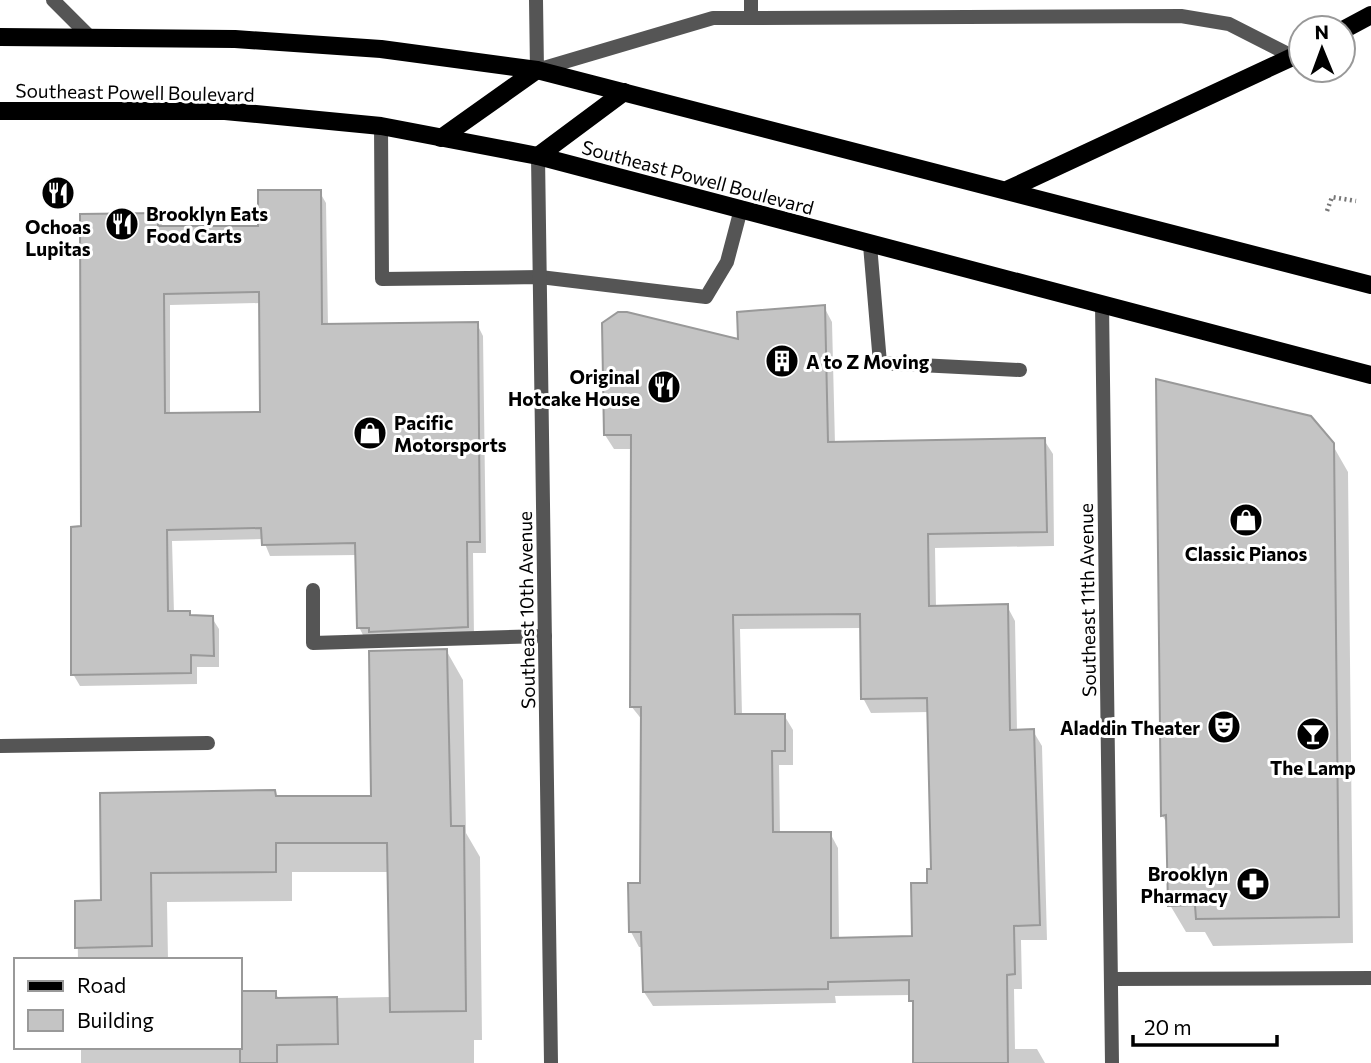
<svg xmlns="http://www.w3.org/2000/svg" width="1371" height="1063" font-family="Commissioner,sans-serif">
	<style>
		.shadow { fill: #0003; fill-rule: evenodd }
		.building { fill: #c4c4c4; stroke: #999; stroke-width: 2; fill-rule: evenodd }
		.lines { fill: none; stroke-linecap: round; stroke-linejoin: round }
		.path { stroke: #777; stroke-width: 4.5; stroke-dasharray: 2 3.5; stroke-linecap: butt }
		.service { stroke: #555; stroke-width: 14 }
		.minor { stroke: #555; stroke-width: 14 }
		.primary { stroke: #000; stroke-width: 18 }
		.labels { text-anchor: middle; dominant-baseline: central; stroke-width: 6; stroke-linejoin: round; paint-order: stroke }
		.street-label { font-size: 19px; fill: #000; stroke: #fff }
		.poi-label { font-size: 19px; font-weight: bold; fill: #000; stroke: #fff; text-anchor: start }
	</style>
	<rect width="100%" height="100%" fill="#fff"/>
	<g class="shadow">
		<path d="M 319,191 L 326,203 L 328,326 L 477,324 L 483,336 L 486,553 L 473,553 L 474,638 L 365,639 L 359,627 L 357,555 L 270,556 L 263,539 L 172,541 L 174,613 L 212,618 L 219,629 L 219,667 L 197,667 L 197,684 L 80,686 L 73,674 L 83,528 L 157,215 L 163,227 L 260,228 ZM 261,303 L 262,413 L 170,415 L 170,305 Z"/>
		<path d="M 824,307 L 832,322 L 835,444 L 1044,440 L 1053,454 L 1054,546 L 935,548 L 936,607 L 1007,606 L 1015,621 L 1017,731 L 1033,731 L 1042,746 L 1047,940 L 1021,940 L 1022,989 L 1014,989 L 1015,1049 L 1037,1049 L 1045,1063 L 915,1063 L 915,1007 L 911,995 L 835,996 L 836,1003 L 653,1006 L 644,992 L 643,947 L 639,947 L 631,932 L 642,885 L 643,721 L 631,706 L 633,449 L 614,449 L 605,435 L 740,341 ZM 862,628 L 863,698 L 871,713 L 929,712 L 933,871 L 914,938 L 839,939 L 838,848 L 830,833 L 780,833 L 779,765 L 793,765 L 793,730 L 784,715 L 742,715 L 740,629 Z"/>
		<polygon points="1332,444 1348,472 1353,943 1213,946 1205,932 1186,932 1170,905 1168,825 1162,815"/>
		<polygon points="446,650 463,680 466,833 480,857 482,1040 474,1040 474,1063 81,1063 81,1047 240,1047 240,993 275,992 279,999 391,997 390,872 292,872 292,901 167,902 168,960 78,960 77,902 103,902 274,792 278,797 373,797"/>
	</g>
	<g class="building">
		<path d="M 258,190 L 321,190 L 322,324 L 478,322 L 480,542 L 467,542 L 468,627 L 369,632 L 369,628 L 357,628 L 355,543 L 262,545 L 261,528 L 167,530 L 168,611 L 190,611 L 190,615 L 213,616 L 214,656 L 191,655 L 191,673 L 71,675 L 71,527 L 81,526 L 80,214 L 158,213 L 158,226 L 258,226 ZM 259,292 L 260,412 L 165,413 L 164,294 Z"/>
		<path d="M 825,305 L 828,442 L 1045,438 L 1047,532 L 928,534 L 929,606 L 1008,604 L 1010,730 L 1034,729 L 1040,925 L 1014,926 L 1015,974 L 1007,975 L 1008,1063 L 913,1063 L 913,1001 L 909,1001 L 909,980 L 828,982 L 828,989 L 643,992 L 641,932 L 629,932 L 628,883 L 640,883 L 641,707 L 630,707 L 631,435 L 604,435 L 602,323 L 618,312 L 627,312 L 738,339 L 737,312 ZM 860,614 L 861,699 L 927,698 L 931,869 L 927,869 L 927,883 L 911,883 L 912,936 L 831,938 L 831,832 L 773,832 L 772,751 L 785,751 L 785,714 L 735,714 L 733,615 Z"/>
		<polygon points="1156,379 1311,416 1334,443 1339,917 1196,919 1195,905 1168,906 1166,815 1161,816"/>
		<polygon points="447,649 451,826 464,826 466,1011 390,1012 387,843 276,843 276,872 151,873 152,946 75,948 75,901 101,900 100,793 275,790 276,796 371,796 369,651"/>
		<polygon points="240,991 276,991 276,998 337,997 338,1044 277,1045 277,1063 240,1063"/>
	</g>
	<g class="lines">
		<polyline class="path" points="1327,211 1332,197 1356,201"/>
		<g class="service">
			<polyline points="751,0 751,18"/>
			<polyline points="381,126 382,279 540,277 706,297 727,262 741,209"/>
			<polyline points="870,245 880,363 1020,370"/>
			<polyline points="313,590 313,643 545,636"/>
			<polyline points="0,746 208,743"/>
			<polyline points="1111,979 1371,978"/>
		</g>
		<g class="minor">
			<polyline points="53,0 89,36"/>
			<polyline points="536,0 537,70 713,18 751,18 1181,16 1229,24 1294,57"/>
			<polyline points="538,156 551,1063"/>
			<polyline points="1102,304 1112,1063"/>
		</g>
		<g class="primary">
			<polyline points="1343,30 1371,15"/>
			<polyline points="0,37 235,39 381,49 537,70 1371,285"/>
			<polyline points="0,111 225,111 381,126 538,156 1371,375"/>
			<polyline points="441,138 537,70"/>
			<polyline points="538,156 624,92"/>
			<polyline points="1009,189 1301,53"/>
		</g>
	</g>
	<defs>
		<symbol id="restaurant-disc" viewBox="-11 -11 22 22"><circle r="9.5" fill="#000" stroke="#fff"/><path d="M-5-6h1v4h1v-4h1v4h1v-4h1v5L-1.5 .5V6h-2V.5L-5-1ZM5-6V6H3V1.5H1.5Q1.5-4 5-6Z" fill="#fff"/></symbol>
		<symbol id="building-disc" viewBox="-11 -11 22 22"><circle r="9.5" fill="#000" stroke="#fff"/><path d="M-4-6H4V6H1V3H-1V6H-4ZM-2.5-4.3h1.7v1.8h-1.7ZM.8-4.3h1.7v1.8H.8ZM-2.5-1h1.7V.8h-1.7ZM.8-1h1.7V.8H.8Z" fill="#fff"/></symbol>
		<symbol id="shop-disc" viewBox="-11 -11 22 22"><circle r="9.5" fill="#000" stroke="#fff"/><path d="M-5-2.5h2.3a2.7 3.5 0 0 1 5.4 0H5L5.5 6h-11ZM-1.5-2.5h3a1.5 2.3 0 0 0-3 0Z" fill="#fff"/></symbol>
		<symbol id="theatre-disc" viewBox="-11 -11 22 22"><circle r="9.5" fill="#000" stroke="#fff"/><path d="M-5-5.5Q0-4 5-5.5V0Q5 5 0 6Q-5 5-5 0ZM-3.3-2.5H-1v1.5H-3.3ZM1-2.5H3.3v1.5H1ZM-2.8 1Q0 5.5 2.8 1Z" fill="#fff"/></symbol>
		<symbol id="bar-disc" viewBox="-11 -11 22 22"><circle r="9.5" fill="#000" stroke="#fff"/><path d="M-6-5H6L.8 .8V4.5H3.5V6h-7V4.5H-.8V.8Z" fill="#fff"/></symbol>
		<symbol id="pharmacy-disc" viewBox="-11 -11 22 22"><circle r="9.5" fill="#000" stroke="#fff"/><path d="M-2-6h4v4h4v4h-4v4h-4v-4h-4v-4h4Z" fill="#fff"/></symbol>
	</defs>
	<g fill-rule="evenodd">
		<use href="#restaurant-disc" x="39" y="174" width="38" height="38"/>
		<use href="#restaurant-disc" x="103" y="205" width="38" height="38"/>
		<use href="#building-disc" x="763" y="342" width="38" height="38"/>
		<use href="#restaurant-disc" x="645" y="368" width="38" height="38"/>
		<use href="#shop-disc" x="351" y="414" width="38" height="38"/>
		<use href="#shop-disc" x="1227" y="501" width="38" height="38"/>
		<use href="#theatre-disc" x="1205" y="708" width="38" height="38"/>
		<use href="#bar-disc" x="1294" y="715" width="38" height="38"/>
		<use href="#pharmacy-disc" x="1234" y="865" width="38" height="38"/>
	</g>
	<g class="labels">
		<g class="street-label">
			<text transform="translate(135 92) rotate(1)">Southeast Powell Boulevard</text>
			<text transform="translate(698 177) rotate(15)">Southeast Powell Boulevard</text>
			<text transform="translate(1087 600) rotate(-91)">Southeast 11th Avenue</text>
			<text transform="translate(526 610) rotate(-91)">Southeast 10th Avenue</text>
		</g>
		<g class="poi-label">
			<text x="146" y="213">Brooklyn Eats<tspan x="146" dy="22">Food Carts</tspan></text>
			<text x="58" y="226" text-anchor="middle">Ochoas<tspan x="58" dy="22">Lupitas</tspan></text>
			<text x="806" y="361">A to Z Moving</text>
			<text x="640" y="376" text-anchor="end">Original<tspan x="640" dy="22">Hotcake House</tspan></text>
			<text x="394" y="422">Pacific<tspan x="394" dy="22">Motorsports</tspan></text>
			<text x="1246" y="553" text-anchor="middle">Classic Pianos</text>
			<text x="1200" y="727" text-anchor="end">Aladdin Theater</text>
			<text x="1313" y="767" text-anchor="middle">The Lamp</text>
			<text x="1228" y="873" text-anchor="end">Brooklyn<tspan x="1228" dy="22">Pharmacy</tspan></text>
		</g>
	</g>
	<rect x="14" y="958" width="228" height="91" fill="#ffffff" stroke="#999999" stroke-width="2"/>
	<rect x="28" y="981" width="35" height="10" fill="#000000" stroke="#999999" stroke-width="2"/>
	<text x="77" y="993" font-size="21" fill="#000000">Road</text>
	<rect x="28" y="1010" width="35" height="21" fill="#c4c4c4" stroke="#999999" stroke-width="2"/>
	<text x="77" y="1028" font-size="21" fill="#000000">Building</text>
	<g transform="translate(1322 49) rotate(359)"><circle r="33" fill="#ffffff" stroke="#999999" stroke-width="2"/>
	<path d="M0-5L12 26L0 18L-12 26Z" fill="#000000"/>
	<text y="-10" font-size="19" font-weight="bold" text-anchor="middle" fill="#000000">N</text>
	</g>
	<path d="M1133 1035v10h144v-10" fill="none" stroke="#000000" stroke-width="3.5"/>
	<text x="1144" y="1035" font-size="21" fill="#000000" stroke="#ffffff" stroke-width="5" paint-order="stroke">20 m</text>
</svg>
